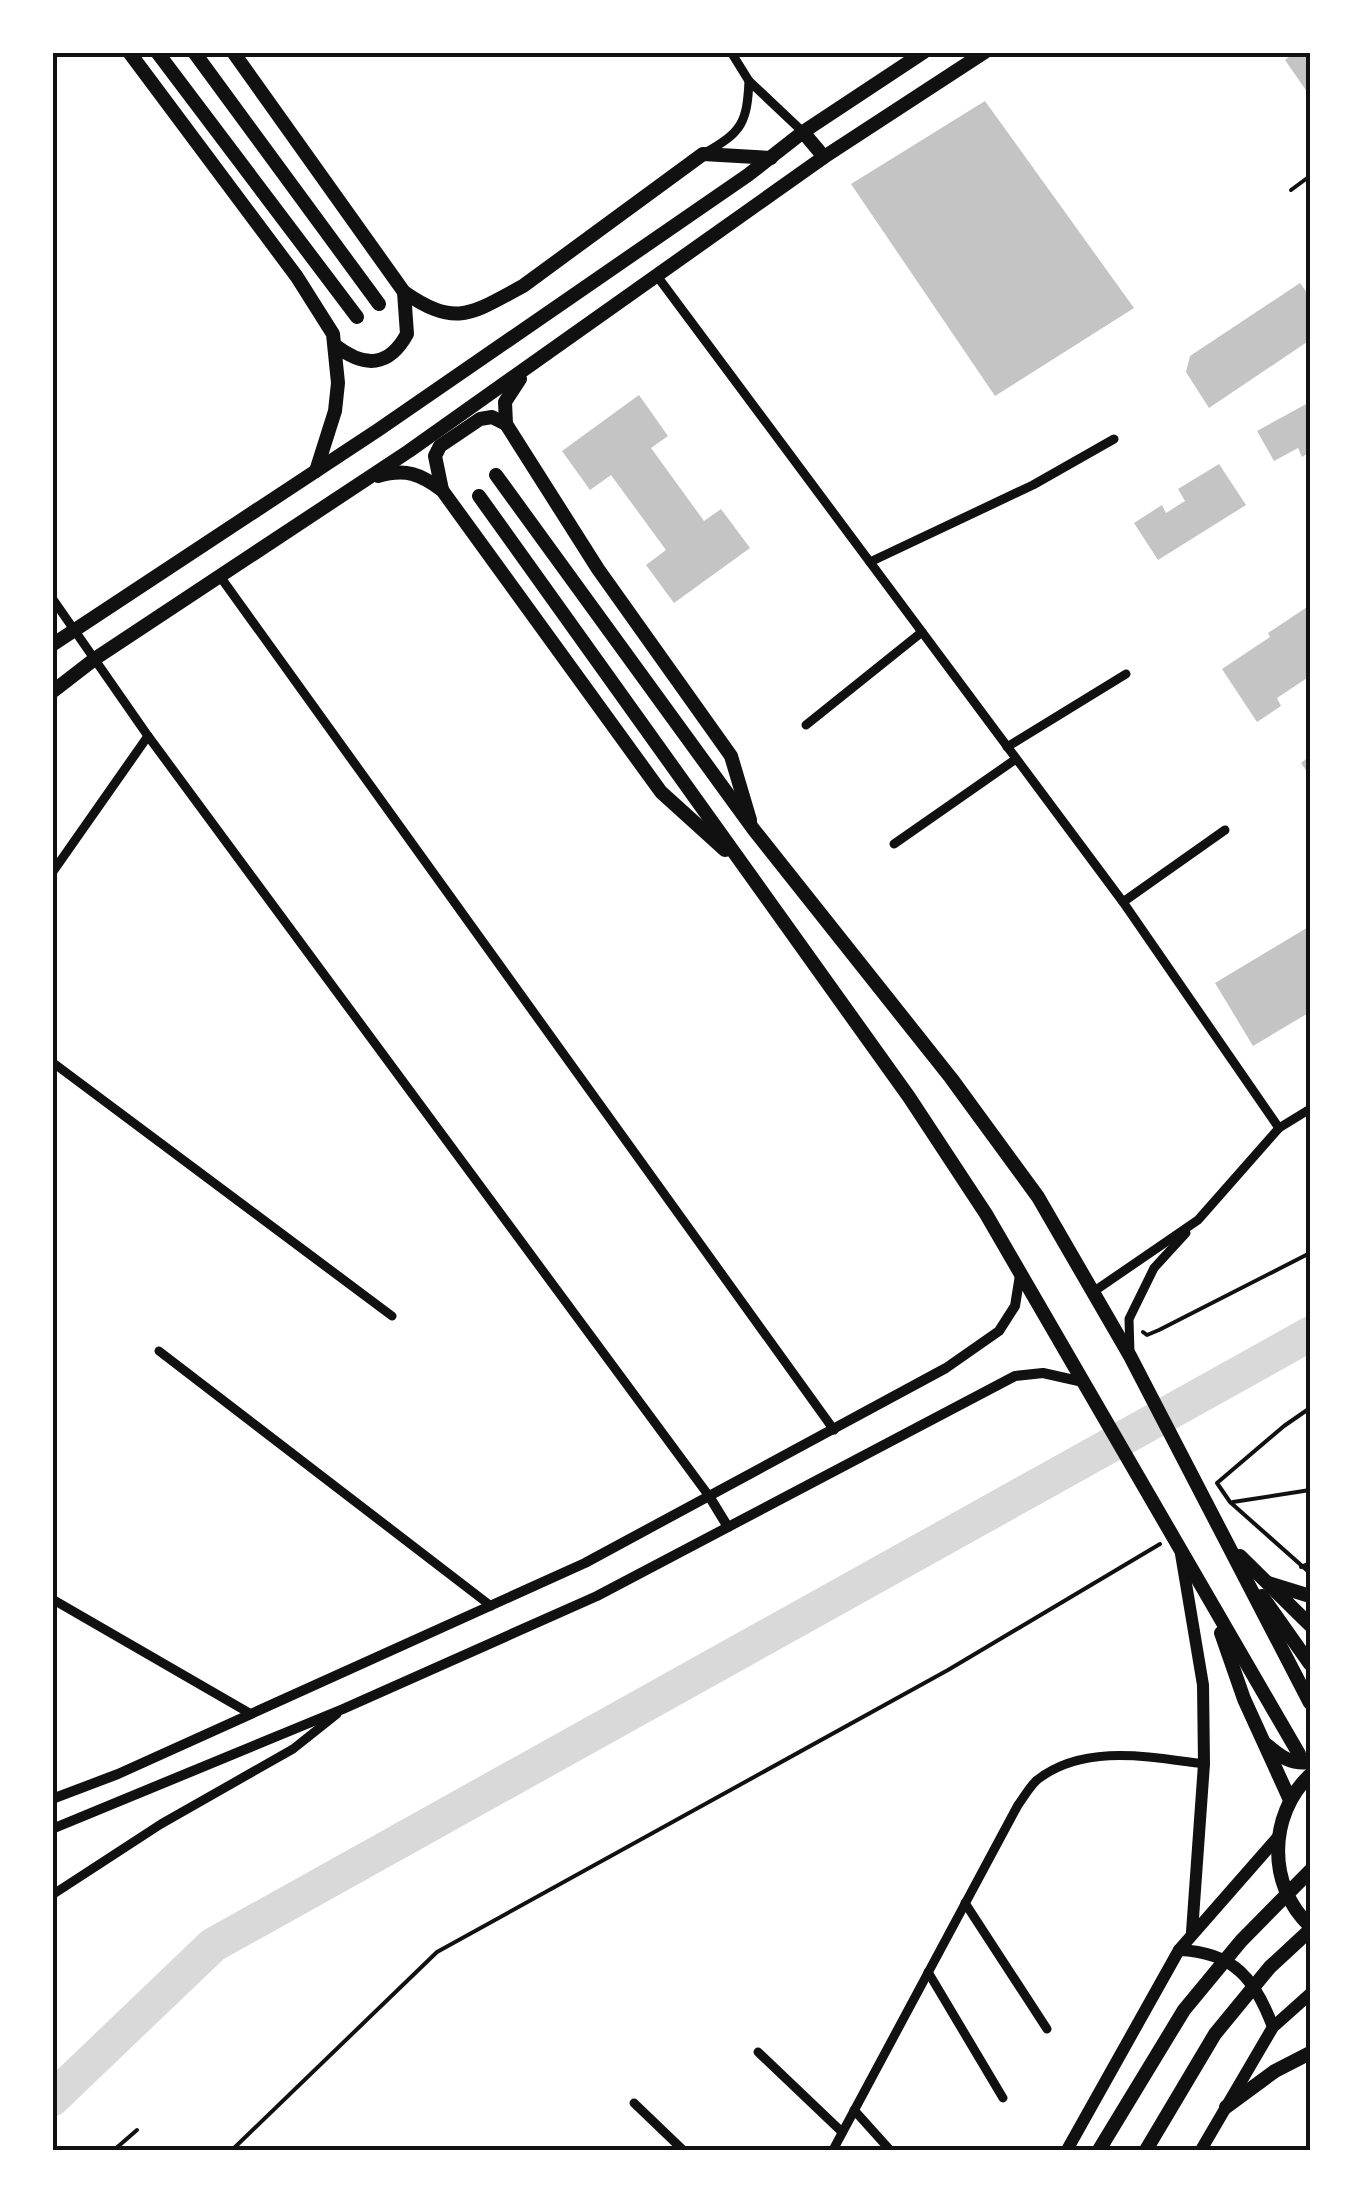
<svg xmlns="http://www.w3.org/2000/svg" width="1363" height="2203" font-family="Helvetica,sans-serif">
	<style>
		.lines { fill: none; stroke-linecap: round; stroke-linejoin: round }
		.river { stroke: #d9d9d9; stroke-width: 35 }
		.building { fill: #c4c4c4 }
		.path { stroke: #111; stroke-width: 4 }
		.service { stroke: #111; stroke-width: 4 }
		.minor { stroke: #111; stroke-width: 9 }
		.tertiary { stroke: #111; stroke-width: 10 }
		.secondary { stroke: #111; stroke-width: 12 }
		.primary { stroke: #111; stroke-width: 14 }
		.trunk { stroke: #111; stroke-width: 14 }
		.neatline { fill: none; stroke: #111; stroke-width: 4 }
	</style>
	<rect width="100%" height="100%" fill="#fff"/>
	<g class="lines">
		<polyline class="river" points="52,2099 213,1945 1310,1334"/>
	</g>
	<g class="building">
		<polygon points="1295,52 1310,52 1310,96 1285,60"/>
		<polygon points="985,101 1134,308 995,396 851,184"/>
		<polygon points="1300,283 1310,297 1310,340 1209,408 1186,372 1190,356"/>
		<polygon points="639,395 668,436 651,448 704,521 721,509 750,548 674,603 646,565 666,550 611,475 590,490 562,451"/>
		<polygon points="1308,403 1310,452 1302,457 1298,448 1274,461 1257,431"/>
		<polygon points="1219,464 1246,505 1158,560 1134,523 1162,505 1166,513 1185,501 1178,489"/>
		<polygon points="1310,605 1310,676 1277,698 1281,706 1257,722 1222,669 1270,637 1268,633"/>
		<polygon points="1310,756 1310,776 1301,763"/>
		<polygon points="1310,926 1310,1012 1253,1046 1215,983"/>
	</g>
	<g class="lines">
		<g class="path">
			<polyline points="1143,1332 1147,1335 1159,1330 1310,1253"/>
			<polyline points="1310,1408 1284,1426 1217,1483 1230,1502 1310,1573"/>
			<polyline points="1233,1502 1310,1490"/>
			<polyline points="1301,1567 1310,1563"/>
			<polyline points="114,2150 137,2130"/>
			<polyline points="232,2150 437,1952 948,1670 1160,1544"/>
		</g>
		<polyline class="service" points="1291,190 1310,176"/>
		<g class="minor">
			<polyline points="731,52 749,81 803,132"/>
			<path d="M 705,153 C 742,132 747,123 749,81"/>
			<polyline points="657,276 1123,902 1279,1128"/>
			<polyline points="870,562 1033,485 1114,439"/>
			<polyline points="219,575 834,1430"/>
			<polyline points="52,598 148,736 709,1496"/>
			<polyline points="806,725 922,632"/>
			<polyline points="1007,747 1126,674"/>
			<polyline points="894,844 1016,759"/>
			<polyline points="52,873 148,736"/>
			<polyline points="1123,902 1225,830"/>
			<polyline points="52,1062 392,1316"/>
			<polyline points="1093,1292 1198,1220 1279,1128 1310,1109"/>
			<polyline points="159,1351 491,1606"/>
			<polyline points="1130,1354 1129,1319 1154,1268 1186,1233"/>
			<polyline points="52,1599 251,1714"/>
			<polyline points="52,1895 161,1824 293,1749 337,1714"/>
			<polyline points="965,1903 1047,2029"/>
			<polyline points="928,1972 1003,2098"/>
			<polyline points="758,2052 842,2132"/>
			<polyline points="634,2103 683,2150"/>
			<polyline points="854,2110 890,2150"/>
			<path d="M 833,2150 L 1018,1805 C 1024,1797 1030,1786 1037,1780 C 1084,1743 1150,1757 1204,1764"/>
		</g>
		<g class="tertiary">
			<polyline points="709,1496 728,1527"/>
			<polyline points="52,1799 118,1774 585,1563 946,1368 999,1331 1015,1306 1020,1275"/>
			<polyline points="52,1829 343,1709 597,1596 1015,1376 1043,1373 1083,1382"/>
		</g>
		<g class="secondary">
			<polyline points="1181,1554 1203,1685 1204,1764 1192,1932"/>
			<path d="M 1179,1950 C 1234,1952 1255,1979 1273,2027"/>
			<polyline points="1067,2150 1179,1950 1278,1837"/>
			<polyline points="1201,2150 1273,2027 1310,1994"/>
		</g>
		<g class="primary">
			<polyline points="129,52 297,277 333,334 338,383 335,411 316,471"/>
			<polyline points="157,52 357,317"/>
			<polyline points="194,52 379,304"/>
			<path d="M 233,52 L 404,292 C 456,328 471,314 523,286 L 703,154 L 771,158"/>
			<polyline points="803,132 824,157"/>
			<path d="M 336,346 C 365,368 389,367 407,334 L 404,292"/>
			<polyline points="520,379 505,402 506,424 598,569 731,756 750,820"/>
			<polyline points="496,475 754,830 951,1078 1038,1197 1130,1356 1310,1703"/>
			<path d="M 378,476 C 406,468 420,474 442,490 L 661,792 L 725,850"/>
			<polyline points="442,490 435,456 440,446 480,419 492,417 506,424"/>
			<polyline points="479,496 909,1097 986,1214 1299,1754"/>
			<polyline points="52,645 378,430 748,175 803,132 924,52"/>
			<polyline points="52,692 96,658 409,451 824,157 985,52"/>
			<polyline points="1240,1556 1310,1625"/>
			<polyline points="1268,1583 1310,1596"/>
			<polyline points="1262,1596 1310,1664"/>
			<polyline points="1221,1633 1244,1699 1290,1800"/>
			<path d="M 1267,1745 C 1281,1757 1292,1765 1310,1762"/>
			<path d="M 1310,1775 C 1268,1815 1267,1886 1310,1926"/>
			<polyline points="1226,2107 1275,2071 1310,2053"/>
		</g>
		<g class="trunk">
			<polyline points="1099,2150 1184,2010 1241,1941 1310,1871"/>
			<polyline points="1146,2150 1215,2034 1270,1967 1310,1930"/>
		</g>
	</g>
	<rect width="1363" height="2203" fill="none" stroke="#ffffff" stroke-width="110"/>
	<rect x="55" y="55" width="1253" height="2093" class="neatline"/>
</svg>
